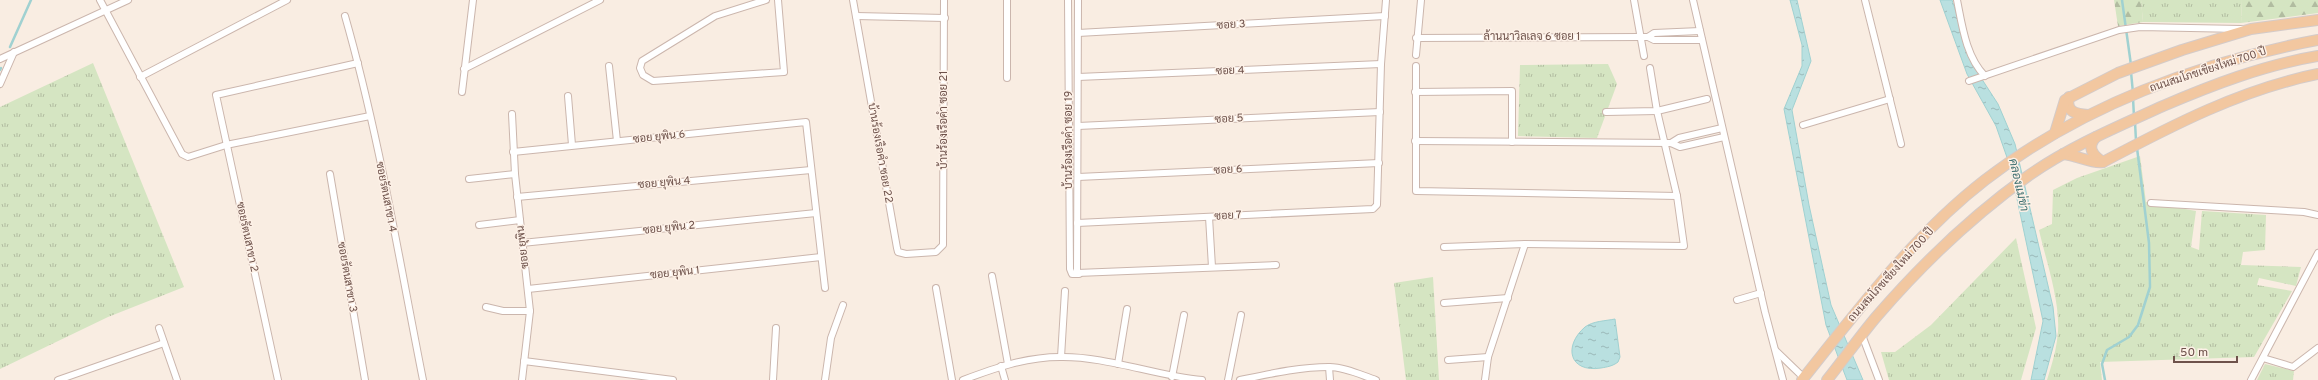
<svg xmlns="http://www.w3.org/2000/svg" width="2318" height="380" font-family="Overpass,Sarabun,sans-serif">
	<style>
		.grass { fill: url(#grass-tufts) }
		.forest { fill: url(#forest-firs) }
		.water { fill: url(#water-ripples); stroke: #a0d1d1 }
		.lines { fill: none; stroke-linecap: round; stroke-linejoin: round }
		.stream { stroke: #a0d1d1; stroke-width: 2.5 }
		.street-casing { stroke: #cbb6ad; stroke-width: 8 }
		.primary-casing { stroke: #d4cbc9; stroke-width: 12 }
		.street { stroke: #fff; stroke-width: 6 }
		.primary { stroke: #f2c7a0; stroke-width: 10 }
		.labels { text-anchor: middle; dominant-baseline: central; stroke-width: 3; stroke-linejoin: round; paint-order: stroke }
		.street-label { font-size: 11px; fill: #6e524b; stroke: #fdf1e7 }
		.water-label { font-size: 12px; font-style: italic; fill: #417272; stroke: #fdf1e7 }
	</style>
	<defs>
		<pattern id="grass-tufts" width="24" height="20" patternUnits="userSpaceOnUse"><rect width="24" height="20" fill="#d5e5c2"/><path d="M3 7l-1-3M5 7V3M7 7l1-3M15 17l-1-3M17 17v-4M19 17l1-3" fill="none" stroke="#b1bca0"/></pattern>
		<pattern id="forest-firs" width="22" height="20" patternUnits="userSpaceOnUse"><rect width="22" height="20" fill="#d5e5c2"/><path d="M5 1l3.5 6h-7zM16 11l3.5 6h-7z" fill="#b1bca0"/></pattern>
		<pattern id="water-ripples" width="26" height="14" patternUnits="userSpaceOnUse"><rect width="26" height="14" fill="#b9e0e0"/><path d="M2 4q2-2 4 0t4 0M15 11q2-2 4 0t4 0" fill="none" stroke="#9bb8b8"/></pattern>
	</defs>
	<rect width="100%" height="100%" fill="#f9ede2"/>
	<g class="grass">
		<polygon points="2141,0 2242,0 2241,23 2143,22"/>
		<polygon points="93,63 184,287 108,317 0,369 0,107"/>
		<polygon points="1608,64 1617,84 1597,138 1518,136 1520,65"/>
		<path d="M 2140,156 L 2146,202 L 2196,211 L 2191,247 L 2199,250 L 2202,211 L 2266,215 L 2265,250 L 2243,252 L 2241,265 L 2301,267 L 2296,286 L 2259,278 L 2257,285 L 2292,291 L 2254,357 L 2100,362 L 2102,380 L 2047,380 C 2052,364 2057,348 2058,331 C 2060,300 2046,261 2039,230 L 2052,224 L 2053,190 L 2077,178 Z"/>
		<polygon points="2016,238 2036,328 2021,380 1889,380 1881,352 1895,352 1931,325"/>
		<polygon points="1433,277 1439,380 1406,380 1394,283"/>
		<polygon points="2265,364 2294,371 2293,380 2257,380"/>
	</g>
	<g class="forest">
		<polygon points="2114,0 2141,0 2143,22 2118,26"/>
		<polygon points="2242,0 2318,0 2318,13 2241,23"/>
	</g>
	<g class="water">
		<polygon points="1790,0 1797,0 1811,61 1792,110 1809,205 1831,305 1863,380 1847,380 1826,325 1784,109 1802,66 1802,45"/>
		<polygon points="1940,0 1952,0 1974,67 1998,104 2015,144 2053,307 2056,336 2044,380 2031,380 2043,321 2010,166 1996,126 1967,74"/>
		<path d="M 1615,319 L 1620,357 L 1618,362 C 1613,366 1607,367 1601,368 C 1569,373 1563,346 1585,327 C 1593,321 1605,321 1615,319 Z"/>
	</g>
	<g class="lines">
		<g class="stream">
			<polyline points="2122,0 2131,65"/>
			<polyline points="10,47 31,0"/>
			<polyline points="0,70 1,68"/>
			<polyline points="2131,72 2133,93"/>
			<polyline points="2133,98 2134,117"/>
			<polyline points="2135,122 2136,141"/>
			<polyline points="2105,380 2102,364 2107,350 2129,337 2138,325 2150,287 2149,243 2137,148"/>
		</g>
		<defs>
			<g id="street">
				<polyline points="100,0 182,154 188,157 226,145 370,116"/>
				<polyline points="766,0 715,16 642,61 640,68 643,75 653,81 784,72 778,0"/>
				<polyline points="853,0 897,248 898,252 906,254 936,252 943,245 944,0"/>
				<polyline points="1007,0 1007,78"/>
				<polyline points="1068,0 1070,269 1072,274 1079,274"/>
				<polyline points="1078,0 1077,273 1276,265"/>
				<polyline points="1634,0 1644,56"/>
				<polyline points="1693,0 1765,312 1783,380"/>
				<polyline points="1865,0 1901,144"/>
				<path d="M 1957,0 C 1962,25 1966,57 1985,76"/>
				<path d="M 345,16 C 379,135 399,259 423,380"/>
				<polyline points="856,16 945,18"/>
				<polyline points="1078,33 1385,16"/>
				<polyline points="1648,37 1654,40 1702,40"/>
				<polyline points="1416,38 1642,37 1648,37 1654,33 1700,31"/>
				<polyline points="1416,55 1421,0"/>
				<polyline points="0,59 128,0"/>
				<polyline points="609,66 617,141"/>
				<polyline points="1416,66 1416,191 1677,196"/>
				<polyline points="464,69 600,0"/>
				<polyline points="140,77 287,0"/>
				<polyline points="1078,77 1381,64"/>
				<polyline points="1969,81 2119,30 2140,27 2241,29"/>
				<polyline points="0,84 14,52"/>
				<polyline points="462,92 473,0"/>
				<polyline points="1415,92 1512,91 1512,142"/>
				<polyline points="568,96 572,145"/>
				<polyline points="1606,112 1657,111 1707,99"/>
				<polyline points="512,114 515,174 530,311 522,380"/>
				<polyline points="1803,125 1890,99"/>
				<polyline points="1078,126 1380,112"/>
				<polyline points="1415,141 1671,143 1680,147 1724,137"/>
				<polyline points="1671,143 1679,138 1722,128"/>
				<polyline points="513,152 806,122 825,288"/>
				<polyline points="330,174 365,380"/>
				<polyline points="1078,177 1379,163"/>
				<polyline points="469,179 515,174"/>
				<polyline points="517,197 811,170"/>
				<polyline points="2151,203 2304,212 2318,215"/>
				<polyline points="1209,217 1212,267"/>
				<polyline points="1077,223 1373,209 1377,205 1381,64 1386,0"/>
				<polyline points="479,225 520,220"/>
				<polyline points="522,243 816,213"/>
				<polyline points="1444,247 1525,244 1684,246 1677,196 1657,111 1650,68"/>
				<polyline points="992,276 1008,364"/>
				<polyline points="936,288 952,380"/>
				<polyline points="528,289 821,257"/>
				<polyline points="1737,300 1761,293"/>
				<polyline points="1444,303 1508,298"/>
				<polyline points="486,307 503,311 530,311"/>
				<polyline points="159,328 177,380"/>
				<polyline points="1862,335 1879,380"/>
				<polyline points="1776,351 1804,378"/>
				<polyline points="1061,357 1065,291"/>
				<polyline points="2263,358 2293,367 2318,348"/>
				<polyline points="1448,360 1488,357"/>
				<polyline points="524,361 673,380"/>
				<polyline points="1118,364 1127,309"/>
				<polyline points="1001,366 1005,380"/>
				<polyline points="1329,367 1330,380"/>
				<polyline points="1172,377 1184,315"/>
				<polyline points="58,380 164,343"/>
				<polyline points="278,380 216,95 358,63"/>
				<polyline points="773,380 776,328"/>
				<polyline points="825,380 831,338 843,305"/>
				<path d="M 963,380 C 995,368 1026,357 1060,357 C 1106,356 1156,376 1202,380"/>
				<polyline points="1228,380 1241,315"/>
				<path d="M 1240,380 C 1269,374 1299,367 1329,367 C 1345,367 1361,375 1376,380"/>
				<polyline points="1485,380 1488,357 1525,244"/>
				<polyline points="2251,380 2318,253"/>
			</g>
			<g id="primary">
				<path d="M 2069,97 C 2065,112 2076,114 2088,115"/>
				<polyline points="2055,133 2065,100 2118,73 2182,50 2251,29 2318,20"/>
				<path d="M 2096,137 C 2086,147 2093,156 2103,162"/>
				<path d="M 2063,154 C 2077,155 2091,164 2103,162 C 2171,126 2242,89 2318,74"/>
				<path d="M 1802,380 C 1858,310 1914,235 1985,180 C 2081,106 2200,62 2318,40"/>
				<path d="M 1827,380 C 1844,359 1860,336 1877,316 C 1922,264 1972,216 2028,176 C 2069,147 2117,127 2163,106 C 2212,85 2264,65 2318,56"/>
			</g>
		</defs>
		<use href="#street" class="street-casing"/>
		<use href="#primary" class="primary-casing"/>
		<use href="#street" class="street"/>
		<use href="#primary" class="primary"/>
	</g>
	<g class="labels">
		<g class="street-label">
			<text transform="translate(1231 25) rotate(-3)">ซอย 3</text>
			<text x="1532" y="37">ล้านนาวิลเลจ 6 ซอย 1</text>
			<text transform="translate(2208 70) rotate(-18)">ถนนสมโภชเชียงใหม่ 700 ปี</text>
			<text transform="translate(1230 71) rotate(-2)">ซอย 4</text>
			<text transform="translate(1229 119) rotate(-3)">ซอย 5</text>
			<text transform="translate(944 120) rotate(-90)">บ้านร้องเรือคำ ซอย 21</text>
			<text transform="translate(659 137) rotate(-6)">ซอย ยุพิน 6</text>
			<text transform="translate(1069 140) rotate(-90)">บ้านร้องเรือคำ ซอย 19</text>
			<text transform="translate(880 153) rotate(80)">บ้านร้องเรือคำ ซอย 22</text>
			<text transform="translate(1228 170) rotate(-3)">ซอย 6</text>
			<text transform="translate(664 183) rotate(-5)">ซอย ยุพิน 4</text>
			<text transform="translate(386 197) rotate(79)">ซอยรัตนสาขา 4</text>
			<text transform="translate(1228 216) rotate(-3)">ซอย 7</text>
			<text transform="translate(669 228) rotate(-6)">ซอย ยุพิน 2</text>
			<text transform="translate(247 237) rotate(78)">ซอยรัตนสาขา 2</text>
			<text transform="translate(523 247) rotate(-97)">ซอย ยุพิน</text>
			<text transform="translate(675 273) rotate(-6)">ซอย ยุพิน 1</text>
			<text transform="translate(1891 275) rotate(-48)">ถนนสมโภชเชียงใหม่ 700 ปี</text>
			<text transform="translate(347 277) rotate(80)">ซอยรัตนสาขา 3</text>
		</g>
		<g class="water-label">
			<text transform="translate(2018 185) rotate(77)">คลองแม่ข่า</text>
		</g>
	</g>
	<path d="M2174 356v6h63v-6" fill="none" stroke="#6e524b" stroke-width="2"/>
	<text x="2180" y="356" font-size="12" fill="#6e524b" stroke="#fdf1e7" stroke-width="3" paint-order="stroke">50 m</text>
</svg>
